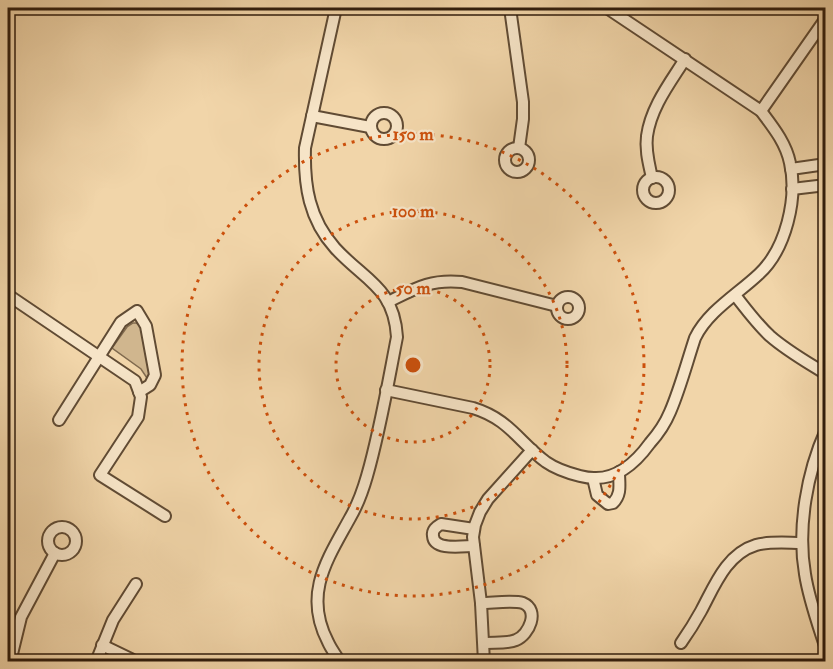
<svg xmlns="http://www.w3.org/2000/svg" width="833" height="669" font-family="'IM FELL Double Pica',serif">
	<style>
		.green { fill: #d0b68e; stroke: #806a4e; stroke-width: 1.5 }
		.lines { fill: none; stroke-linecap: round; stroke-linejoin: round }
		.minor-casing { stroke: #604b34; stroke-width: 14 }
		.minor { stroke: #f6e4c7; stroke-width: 10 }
		.ring { fill: none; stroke: #cc500c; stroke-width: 3; stroke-dasharray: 3 6 }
		.centre { fill: #cc500c; stroke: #f6e4c7; stroke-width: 3 }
		.ring-label { font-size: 18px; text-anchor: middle; font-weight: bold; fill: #cc500c; stroke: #f6e4c7; stroke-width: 4.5; stroke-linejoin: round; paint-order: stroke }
	</style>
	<rect width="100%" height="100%" fill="#f1d5a9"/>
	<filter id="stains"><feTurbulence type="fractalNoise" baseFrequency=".00333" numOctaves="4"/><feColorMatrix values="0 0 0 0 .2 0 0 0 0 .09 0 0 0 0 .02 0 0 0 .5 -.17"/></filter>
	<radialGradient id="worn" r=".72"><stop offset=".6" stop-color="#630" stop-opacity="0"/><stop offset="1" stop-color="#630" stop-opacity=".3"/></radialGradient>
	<polygon class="green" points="133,323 136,323 142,327 151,372 149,381 141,369 112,348 127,327"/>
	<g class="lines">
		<defs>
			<g id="minor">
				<path d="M 336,8 L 305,148 C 304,186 309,219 335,248 C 365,281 394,287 397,337 C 388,383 380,431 367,476 C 363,490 357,506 350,518 C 327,560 303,594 328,642 C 331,649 336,655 340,662"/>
				<polyline points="510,8 523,102 523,119 519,148"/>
				<polyline points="761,111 826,18"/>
				<circle cx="384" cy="126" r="13"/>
				<polyline points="312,116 370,127"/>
				<circle cx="517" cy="160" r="12"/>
				<polyline points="791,169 826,164"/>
				<circle cx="656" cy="190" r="13"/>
				<path d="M 652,178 C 649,164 645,150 647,136 C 651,107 670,83 685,59"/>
				<polyline points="792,189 826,185"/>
				<polyline points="8,295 135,381 141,397 138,417 100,475 165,516"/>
				<path d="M 735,295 C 746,309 757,324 770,336 C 787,351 807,362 826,374"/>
				<circle cx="568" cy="308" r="11"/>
				<path d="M 388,302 C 416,288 430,279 462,282 L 557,306"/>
				<path d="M 386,390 L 473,408 C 509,419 518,441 546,462 C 556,469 568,473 580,476 C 584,477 589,478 594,478 C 618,479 637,461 650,443 C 658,434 665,424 670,412 C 680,389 687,362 695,338 C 708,311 738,294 759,274 C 786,249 798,198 790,163 C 786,143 773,127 761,111 L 607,8"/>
				<polyline points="59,420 121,322 137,311 146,326 155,375 150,385 139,392"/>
				<path d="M 826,430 C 807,472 797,528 805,574 C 809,600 818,624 826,649"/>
				<path d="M 593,478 L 597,495 L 608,504 L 613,503 C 622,494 619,484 619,472"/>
				<circle cx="62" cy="541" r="14"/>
				<path d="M 474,546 C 463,546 434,551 433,536 C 432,530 436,527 441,524 L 474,529"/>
				<path d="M 481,603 C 492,603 513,600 523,603 C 540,610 529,635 516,640 C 507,644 494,642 484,643"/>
				<path d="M 681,643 C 688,633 695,622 701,611 C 714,587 726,554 756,545 C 770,541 788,543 802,543"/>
				<polyline points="102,645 131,659 131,662"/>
				<polyline points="10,662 21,617 55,553"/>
				<polyline points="96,662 113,620 136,584"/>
				<polyline points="484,662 481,603 473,537 475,525 480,512 488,499 532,450"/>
			</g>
		</defs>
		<use href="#minor" class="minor-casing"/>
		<use href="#minor" class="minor"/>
	</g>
	<g class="ring">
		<circle cx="413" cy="365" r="77"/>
		<circle cx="413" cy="365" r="154"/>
		<circle cx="413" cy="365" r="231"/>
	</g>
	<circle cx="413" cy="365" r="9" class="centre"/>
	<g class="ring-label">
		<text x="413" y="140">150 m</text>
		<text x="413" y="217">100 m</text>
		<text x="413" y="294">50 m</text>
	</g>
	<rect width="833" height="669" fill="none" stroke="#f1d5a9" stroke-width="30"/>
	<rect x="9" y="9" width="815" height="651" fill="none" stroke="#301d0d" stroke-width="3"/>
	<rect x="15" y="15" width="803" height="639" fill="none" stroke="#301d0d" stroke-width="1.5"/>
	<rect width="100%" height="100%" filter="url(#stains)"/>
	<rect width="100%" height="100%" fill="url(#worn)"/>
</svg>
